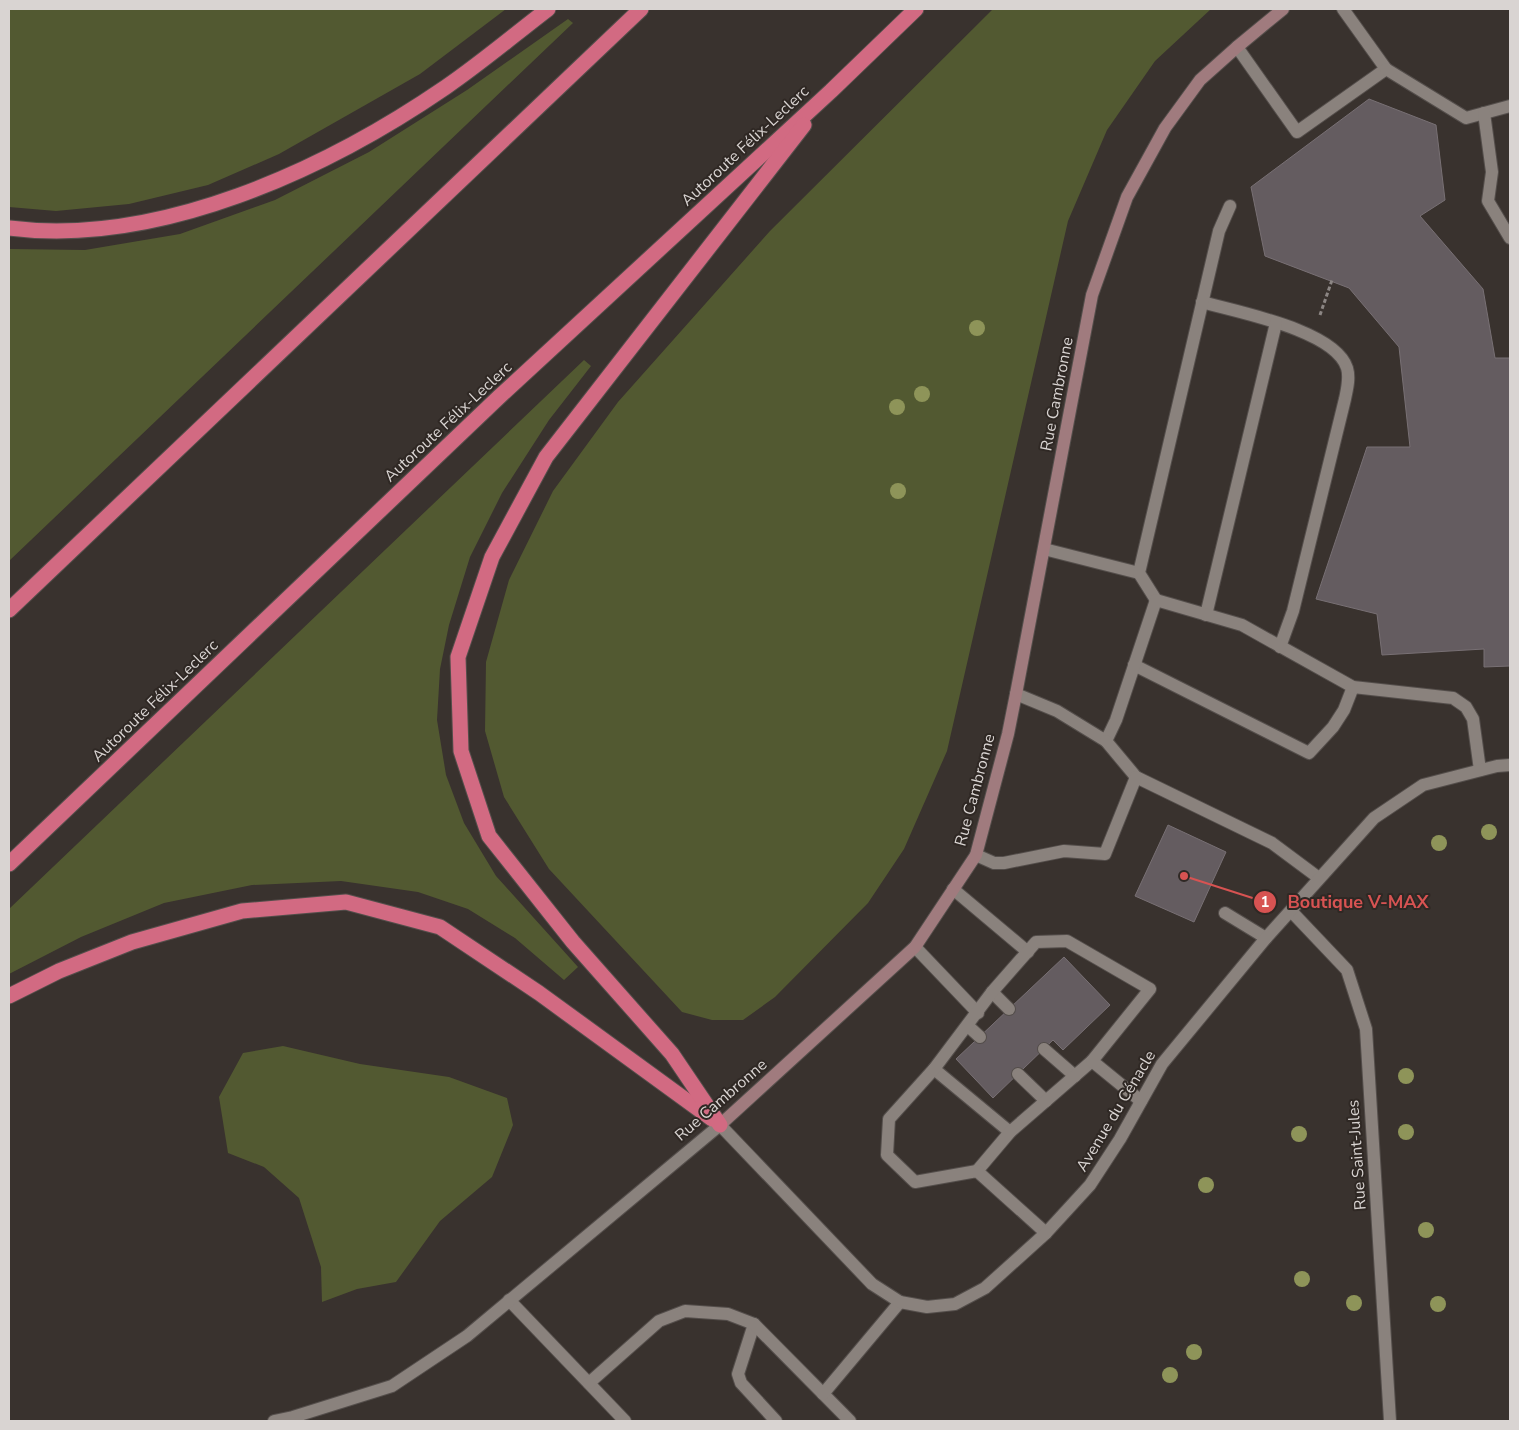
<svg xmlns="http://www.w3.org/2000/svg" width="1519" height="1430" font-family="'Nunito Sans',sans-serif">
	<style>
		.green { fill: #525931 }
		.building { fill: #645c60; stroke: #787074 }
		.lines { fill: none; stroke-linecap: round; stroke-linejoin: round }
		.lane-casing { stroke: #544e4b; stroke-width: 14 }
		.street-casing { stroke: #544e4b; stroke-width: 14 }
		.secondary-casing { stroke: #544e4b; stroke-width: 14 }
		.highway-casing { stroke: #544e4b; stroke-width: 17 }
		.path { stroke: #8c8684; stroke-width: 3; stroke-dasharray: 4 2.5; stroke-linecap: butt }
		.lane { stroke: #8a827d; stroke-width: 12 }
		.street { stroke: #8a827d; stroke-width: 12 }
		.secondary { stroke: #a07b7e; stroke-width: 12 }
		.highway { stroke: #d26a82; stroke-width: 15 }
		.tree { fill: #8e9459 }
		.labels { text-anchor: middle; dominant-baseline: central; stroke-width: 4; stroke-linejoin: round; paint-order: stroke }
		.street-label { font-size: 16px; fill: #d9d4d2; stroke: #2f2824 }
		.leader { fill: none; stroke: #d75352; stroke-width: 2 }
		.callout-dot { fill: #d75352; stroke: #2f2824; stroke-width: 2 }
		.mark-label { font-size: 15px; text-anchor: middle; font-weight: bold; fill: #fff }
		.callout-label { font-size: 18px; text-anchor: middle; font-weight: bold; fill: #d75352; stroke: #2f2824; stroke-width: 4; stroke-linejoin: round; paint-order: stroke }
	</style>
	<rect width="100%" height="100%" fill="#39322e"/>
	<g class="green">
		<polygon points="9,9 506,9 420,74 279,154 208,185 129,204 56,211 9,207"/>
		<polygon points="993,9 1211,9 1155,61 1107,130 1068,221 947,751 904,849 868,903 775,997 743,1020 712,1020 682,1012 549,869 504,797 485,731 486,662 509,580 553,491 618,402 770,231"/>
		<polygon points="568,19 573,23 9,561 9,249 85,250 180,234 275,200 369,152 467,90"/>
		<polygon points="584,360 591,366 549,420 502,493 470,557 449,625 440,669 437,720 446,775 464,823 496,876 578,967 564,980 515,938 468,909 418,892 341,881 252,885 164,903 81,937 9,974 9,909"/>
		<polygon points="283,1046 360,1064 449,1077 507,1098 513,1125 492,1177 440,1221 396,1282 357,1289 322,1302 321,1267 299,1198 264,1167 228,1153 219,1097 243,1053"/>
	</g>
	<g class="building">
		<polygon points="1369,99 1436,125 1445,200 1420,216 1483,289 1495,358 1510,358 1510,666 1484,667 1484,649 1382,655 1377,614 1316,599 1367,447 1410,447 1399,347 1349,288 1265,256 1251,187"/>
		<polygon points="1168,825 1226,852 1194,922 1135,896"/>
		<polygon points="1064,957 1110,1005 1063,1050 1053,1040 993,1098 956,1059"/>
	</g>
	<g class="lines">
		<defs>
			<g id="lane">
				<polyline points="1237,47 1297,132 1386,69 1343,9"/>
				<polyline points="1386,69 1466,118 1510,106"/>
				<polyline points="1484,113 1492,172 1488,201 1510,238"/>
				<path d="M 1202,302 C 1237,312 1335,330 1347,368 C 1350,378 1347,389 1345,399 L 1293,611 L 1280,647"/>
				<polyline points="1044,549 1139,573"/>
				<polyline points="1156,600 1139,573 1219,231 1230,206"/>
				<polyline points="1206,615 1276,323"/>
				<polyline points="1134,665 1309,753 1333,727 1344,710 1353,687"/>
				<polyline points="1016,694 1057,711 1106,741 1116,720 1156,600 1242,625 1353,687 1453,698 1466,707 1473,719 1480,770"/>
				<polyline points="1106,741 1136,777 1272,843 1319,878"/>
				<polyline points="976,855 994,863 1004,863 1064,851 1105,854 1136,777"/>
				<polyline points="953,889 1028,952"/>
				<polyline points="1225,913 1266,938"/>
				<polyline points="915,947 978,1013"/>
				<polyline points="992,992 1009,1009"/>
				<polyline points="968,1026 980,1037"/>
				<polyline points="1044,1049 1075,1076"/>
				<polyline points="934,1069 1010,1132"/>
				<polyline points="1018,1074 1046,1101"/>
				<polyline points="977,1171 1010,1132 1092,1061"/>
				<polyline points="1046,1233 977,1171 915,1182 887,1155 889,1119 934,1069 992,992 1036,942 1067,941 1150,989 1092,1061 1141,1101"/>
				<polyline points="509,1300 625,1421"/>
				<polyline points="754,1324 738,1374 741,1383 776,1421"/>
				<polyline points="589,1383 659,1321 685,1311 728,1314 754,1324 850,1421"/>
				<polyline points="823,1394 900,1302"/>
			</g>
			<g id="street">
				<polyline points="1291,911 1347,970 1366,1029 1390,1421"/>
				<polyline points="274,1421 293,1417 392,1386 467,1336 720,1125 872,1284 900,1302 927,1307 955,1304 985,1288 1046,1233 1090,1185 1120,1139 1162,1064 1266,938 1374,818 1423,785 1497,766 1510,765"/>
			</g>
			<polyline id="secondary" points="720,1125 915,947 976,855 1008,734 1016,694 1092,295 1127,197 1165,128 1200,80 1237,47 1283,9"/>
			<g id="highway">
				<path d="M 9,228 C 158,247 325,170 446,87 C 481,63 514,35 548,9"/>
				<polyline points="9,610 641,9"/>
				<polyline points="9,864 499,397 831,91 916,9"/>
				<polyline points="9,996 59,971 132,942 242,911 346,902 440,927 539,993 712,1119"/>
				<polyline points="720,1125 672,1054 573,942 489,836 461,751 458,657 492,557 546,457 804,125"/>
			</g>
		</defs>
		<use href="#lane" class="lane-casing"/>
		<use href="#street" class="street-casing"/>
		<use href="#secondary" class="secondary-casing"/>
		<use href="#highway" class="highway-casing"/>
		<polyline class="path" points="1320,315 1332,280"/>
		<use href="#lane" class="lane"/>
		<use href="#street" class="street"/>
		<use href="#secondary" class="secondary"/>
		<use href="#highway" class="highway"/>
	</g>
	<g class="tree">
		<circle cx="977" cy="328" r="8"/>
		<circle cx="922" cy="394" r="8"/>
		<circle cx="897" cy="407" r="8"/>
		<circle cx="898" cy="491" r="8"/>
		<circle cx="1489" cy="832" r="8"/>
		<circle cx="1439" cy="843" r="8"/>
		<circle cx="1406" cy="1076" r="8"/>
		<circle cx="1406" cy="1132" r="8"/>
		<circle cx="1299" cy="1134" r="8"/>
		<circle cx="1206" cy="1185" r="8"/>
		<circle cx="1426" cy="1230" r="8"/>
		<circle cx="1302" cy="1279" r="8"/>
		<circle cx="1354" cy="1303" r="8"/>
		<circle cx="1438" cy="1304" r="8"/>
		<circle cx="1194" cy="1352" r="8"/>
		<circle cx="1170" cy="1375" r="8"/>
	</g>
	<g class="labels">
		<g class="street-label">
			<text transform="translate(745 146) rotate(-43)">Autoroute Félix-Leclerc</text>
			<text transform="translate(1057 394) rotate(-79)">Rue Cambronne</text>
			<text transform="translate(448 422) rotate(-43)">Autoroute Félix-Leclerc</text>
			<text transform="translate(155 701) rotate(-44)">Autoroute Félix-Leclerc</text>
			<text transform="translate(975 790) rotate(-75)">Rue Cambronne</text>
			<text transform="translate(721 1100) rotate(-41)">Rue Cambronne</text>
			<text transform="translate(1116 1111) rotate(-59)">Avenue du Cénacle</text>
			<text transform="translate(1357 1155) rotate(-94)">Rue Saint-Jules</text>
		</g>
	</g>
	<path class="leader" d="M1184 876L1265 902"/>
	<g class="callout-dot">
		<circle cx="1184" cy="876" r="5"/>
		<circle cx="1265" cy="902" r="12"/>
	</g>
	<g class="mark-label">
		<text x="1265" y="907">1</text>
	</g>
	<g class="callout-label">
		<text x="1358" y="908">Boutique V-MAX</text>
	</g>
	<rect width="1519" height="1430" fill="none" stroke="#d9d4d2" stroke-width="20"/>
</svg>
